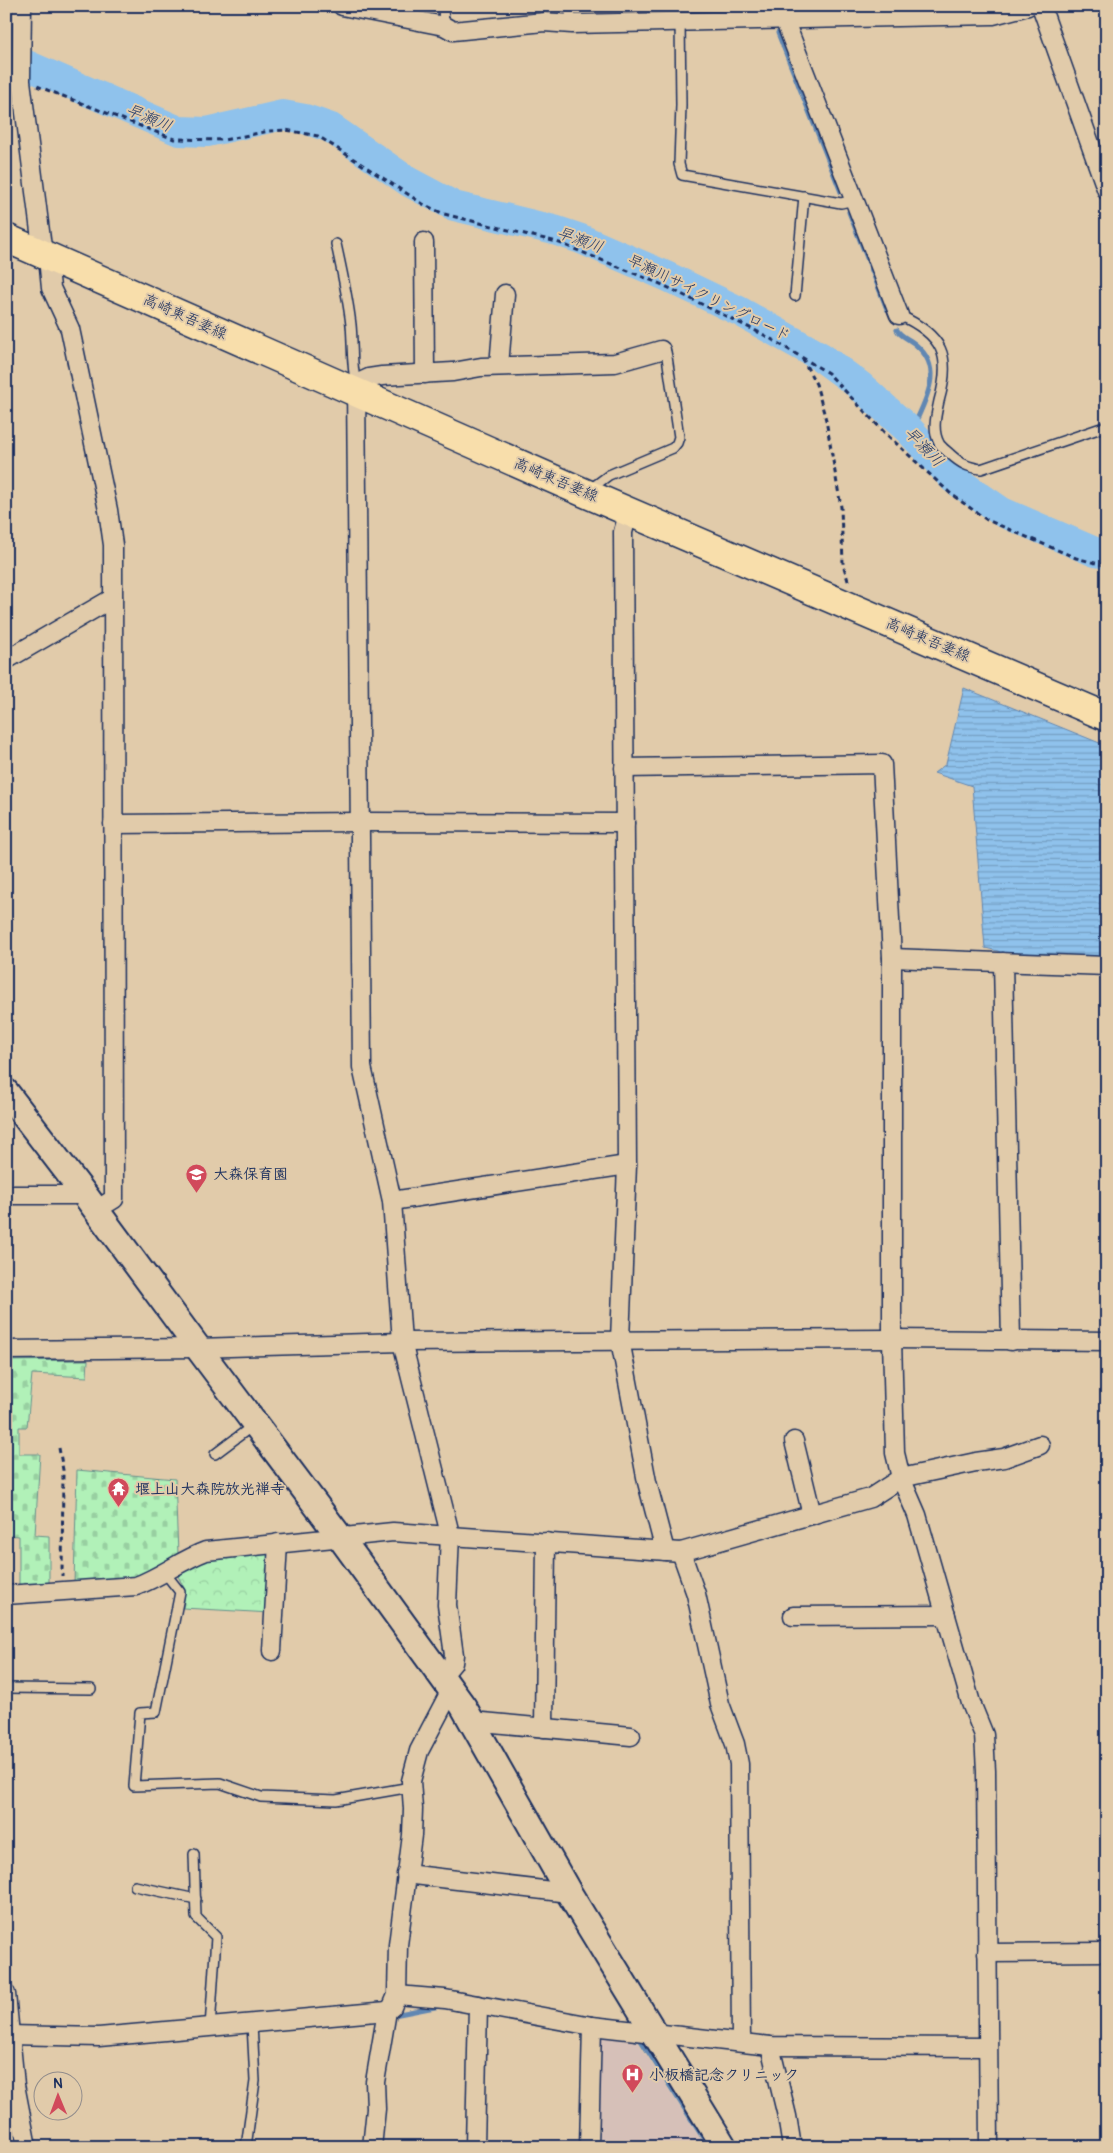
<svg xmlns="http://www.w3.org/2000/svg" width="1113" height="2153" font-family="Pangolin,'Klee One',sans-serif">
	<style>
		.built { fill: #d6c0b8 }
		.cemetery { fill: url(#cemetery-stones); stroke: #66908b }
		.park { fill: url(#park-crowns); stroke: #66908b }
		.water { fill: url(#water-rules); stroke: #6187b3 }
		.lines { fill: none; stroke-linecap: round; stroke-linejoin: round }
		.stream { stroke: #6187b3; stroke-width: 5 }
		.river { stroke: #8fc2ec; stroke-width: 30 }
		.lane-casing { stroke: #1b2f5e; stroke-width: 12 }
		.street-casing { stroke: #1b2f5e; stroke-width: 21 }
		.secondary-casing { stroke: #1b2f5e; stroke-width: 29 }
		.primary-casing { stroke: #1b2f5e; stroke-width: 31 }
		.path { stroke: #1b2f5e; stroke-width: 3; stroke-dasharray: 5 4; stroke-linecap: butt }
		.lane { stroke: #e1cbaa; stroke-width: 9 }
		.street { stroke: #e1cbaa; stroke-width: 18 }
		.secondary { stroke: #e1cbaa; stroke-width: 25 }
		.primary { stroke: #f8deab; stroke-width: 28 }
		.labels { text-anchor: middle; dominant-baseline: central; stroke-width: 4; stroke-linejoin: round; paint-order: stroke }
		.street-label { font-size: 15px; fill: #1b2f5e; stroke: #e1cbaa }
		.poi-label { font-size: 15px; font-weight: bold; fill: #1b2f5e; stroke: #e1cbaa; text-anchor: start }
		.water-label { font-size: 16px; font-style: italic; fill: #273e6c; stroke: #e1cbaa }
	</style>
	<defs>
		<pattern id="cemetery-stones" width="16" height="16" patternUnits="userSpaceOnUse" patternTransform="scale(1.25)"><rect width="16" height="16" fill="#b1f1b8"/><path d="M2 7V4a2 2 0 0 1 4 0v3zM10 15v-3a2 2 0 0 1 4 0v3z" fill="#98cfa1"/></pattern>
		<pattern id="park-crowns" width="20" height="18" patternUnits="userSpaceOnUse" patternTransform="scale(1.25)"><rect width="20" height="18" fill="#b1f1b8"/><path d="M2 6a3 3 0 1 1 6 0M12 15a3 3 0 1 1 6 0" fill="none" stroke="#98cfa1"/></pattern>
		<pattern id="water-rules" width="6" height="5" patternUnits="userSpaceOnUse" patternTransform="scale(1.25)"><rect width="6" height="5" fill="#8fc2ec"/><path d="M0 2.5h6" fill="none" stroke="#749ec2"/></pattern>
	</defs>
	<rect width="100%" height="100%" fill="#e1cbaa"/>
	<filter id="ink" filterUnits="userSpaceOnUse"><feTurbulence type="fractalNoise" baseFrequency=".02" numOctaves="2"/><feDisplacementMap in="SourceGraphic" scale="10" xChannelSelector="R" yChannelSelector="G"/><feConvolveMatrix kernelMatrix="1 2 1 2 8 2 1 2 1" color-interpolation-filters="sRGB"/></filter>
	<g filter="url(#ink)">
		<g class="built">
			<polygon points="596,2037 638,2042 706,2147 594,2147"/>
			<polygon points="481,2139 581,2141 580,2147 480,2147"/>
		</g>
		<g class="cemetery">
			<polygon points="88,1360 87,1377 32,1374 27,1427 19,1427 19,1454 40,1454 35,1535 49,1536 49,1585 19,1586 19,1536 6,1535 6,1361"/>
			<polygon points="77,1470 175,1479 178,1554 151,1573 135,1579 74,1584"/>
		</g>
		<polygon class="park" points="272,1552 271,1613 183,1608 185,1590 176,1572 207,1556"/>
		<polygon class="water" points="964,688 1107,746 1107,961 1010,957 998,951 985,948 972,786 934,773 946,764"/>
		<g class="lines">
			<g class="stream">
				<polyline points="1053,17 1052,12 1054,6"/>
				<polyline points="778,33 841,192"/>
				<polyline points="849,212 887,309"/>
				<path d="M 897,330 C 901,337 910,339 916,345 C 941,366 930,391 918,417"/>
				<polyline points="394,2015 440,2006"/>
				<polyline points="636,2039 640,2039 709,2147"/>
			</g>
			<polyline class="river" points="6,56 179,131 207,132 283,115 305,119 331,128 409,182 454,206 554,230 581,239 666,276 739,311 821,357 859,385 910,431 954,479 1002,512 1095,552 1107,554"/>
			<defs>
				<g id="lane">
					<polyline points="443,6 444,26"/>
					<polyline points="569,6 572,24"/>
					<polyline points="680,21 681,105 679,164 682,175 841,203 855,200"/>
					<path d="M 336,244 C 342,271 348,298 351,325 C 353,345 351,364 356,384"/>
					<polyline points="795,296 804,196"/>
					<path d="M 899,315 C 943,335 952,356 939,401 C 936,415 932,430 939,443 C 941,447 947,451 950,454 C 960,463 967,467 981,469 L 1107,426"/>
					<polyline points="589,490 609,475 673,448 677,443 679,437 667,357 666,352 661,350"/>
					<polyline points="215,1454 255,1424"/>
					<polyline points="165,1573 180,1592 156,1712 140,1713 134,1786 220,1783 261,1797 336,1800 411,1787"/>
					<polyline points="6,1688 91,1689"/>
					<polyline points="194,1854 196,1917 216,1937 210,2028"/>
					<polyline points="135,1886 196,1899"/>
					<polyline points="246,2147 255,2081 252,2024"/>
				</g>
				<g id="street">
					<polyline points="22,6 21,81 43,255"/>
					<polyline points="342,6 444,26 453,31 544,22 572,24 993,15 1028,6"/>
					<polyline points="779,6 899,315"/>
					<polyline points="1041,6 1107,191"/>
					<polyline points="424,242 425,374"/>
					<polyline points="52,259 49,268 51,288 70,329 108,510 113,545 114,1199 96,1210"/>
					<polyline points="499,366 505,294"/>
					<polyline points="629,511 623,532 627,1165 620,1340 647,1482 665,1551"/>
					<polyline points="6,660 113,598"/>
					<polyline points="624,768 882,764 892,958 892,1339 895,1453 901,1478 917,1515 971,1703 984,1735 986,1771 989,2147"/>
					<polyline points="113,824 360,822 625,823"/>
					<polyline points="892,958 1107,966"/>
					<polyline points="1003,962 1011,1341"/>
					<polyline points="6,1195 85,1195"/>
					<polyline points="392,1201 627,1165"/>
					<polyline points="6,1350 198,1348 402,1342 892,1339 1107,1341"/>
					<polyline points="794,1441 812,1515"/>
					<polyline points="681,1552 696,1594 720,1704 735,1744 739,1764 741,2042"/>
					<path d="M 6,1595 L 136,1586 C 161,1577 181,1560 206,1551 L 393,1532 L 681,1552 L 870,1498 L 901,1478 L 976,1462 L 1004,1458 L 1040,1445"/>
					<polyline points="793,1616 946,1615"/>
					<polyline points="272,1651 278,1543"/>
					<polyline points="442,1676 453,1663 454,1655 447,1605 450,1534 402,1342 392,1201 362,1067 356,384 369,378 382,376 453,372 481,367 615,363 661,350"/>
					<polyline points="472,1721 631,1736"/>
					<polyline points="544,1728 546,1542"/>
					<polyline points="406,1874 569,1893"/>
					<polyline points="987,1953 1107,1952"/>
					<polyline points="6,1994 15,2085 27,2147"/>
					<polyline points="397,1995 445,1999 592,2026 770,2046 987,2047"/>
					<polyline points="9,2035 99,2037 387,2011 392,2007 397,1995 398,1945 412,1835 413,1809 411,1781 419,1751 451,1690"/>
					<polyline points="770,2046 787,2116 792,2147"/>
					<polyline points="372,2147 376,2109 375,2082 387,2011"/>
					<polyline points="475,2147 478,2005"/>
					<polyline points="589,2147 592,2026"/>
				</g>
				<polyline id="secondary" points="6,1092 85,1195 198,1348 340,1537 463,1706 569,1893 724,2147"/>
				<polyline id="primary" points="6,238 585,493 1107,717"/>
			</defs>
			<use href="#lane" class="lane-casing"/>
			<use href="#street" class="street-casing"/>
			<use href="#secondary" class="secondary-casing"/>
			<use href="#primary" class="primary-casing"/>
			<g class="path">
				<polyline points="37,86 174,139 224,140 269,131 286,130 318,136 423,204 444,214 557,242 663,285 766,336 828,373 885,433 951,494 987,520 1076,558 1107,566"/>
				<polyline points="802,358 816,384 826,420 841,507 843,564 849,584"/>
				<polyline points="59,1448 63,1470 62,1576"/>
			</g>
			<use href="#lane" class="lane"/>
			<use href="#street" class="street"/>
			<use href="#secondary" class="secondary"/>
			<use href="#primary" class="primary"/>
		</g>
	</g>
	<defs>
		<symbol id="school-pin" viewBox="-11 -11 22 30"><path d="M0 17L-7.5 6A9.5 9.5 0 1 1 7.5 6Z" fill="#d1495b" stroke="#e1cbaa"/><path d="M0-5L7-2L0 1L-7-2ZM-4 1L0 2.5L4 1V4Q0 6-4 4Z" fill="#fff"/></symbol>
		<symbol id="temple-pin" viewBox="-11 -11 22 30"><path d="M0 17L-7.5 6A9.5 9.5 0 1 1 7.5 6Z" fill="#d1495b" stroke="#e1cbaa"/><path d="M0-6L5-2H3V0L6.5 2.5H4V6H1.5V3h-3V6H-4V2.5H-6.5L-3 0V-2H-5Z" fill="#fff"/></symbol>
		<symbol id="hospital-pin" viewBox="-11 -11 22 30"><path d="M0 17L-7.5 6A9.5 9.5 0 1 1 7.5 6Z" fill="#d1495b" stroke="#e1cbaa"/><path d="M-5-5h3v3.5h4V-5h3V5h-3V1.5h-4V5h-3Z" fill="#fff"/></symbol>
	</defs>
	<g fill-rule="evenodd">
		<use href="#school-pin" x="184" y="1162" width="25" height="34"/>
		<use href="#temple-pin" x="106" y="1476" width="25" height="34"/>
		<use href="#hospital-pin" x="620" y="2062" width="25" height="34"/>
	</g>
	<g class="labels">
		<g class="street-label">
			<text transform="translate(709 298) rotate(26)">早瀬川サイクリングロード</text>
			<text transform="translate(185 317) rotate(24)">高崎東吾妻線</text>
			<text transform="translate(556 480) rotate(23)">高崎東吾妻線</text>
			<text transform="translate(928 640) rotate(23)">高崎東吾妻線</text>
		</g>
		<g class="poi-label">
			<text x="213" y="1174">大森保育園</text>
			<text x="135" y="1489">堰上山大森院放光禅寺</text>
			<text x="649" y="2075">小板橋記念クリニック</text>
		</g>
		<g class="water-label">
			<text transform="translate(149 118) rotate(23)">早瀬川</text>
			<text transform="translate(580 240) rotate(20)">早瀬川</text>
			<text transform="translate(924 447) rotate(46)">早瀬川</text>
		</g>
	</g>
	<rect width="1113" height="2153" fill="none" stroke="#e1cbaa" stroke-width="25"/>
	<rect x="12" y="12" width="1088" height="2128" fill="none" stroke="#1b2f5e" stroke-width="2" filter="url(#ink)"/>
	<g transform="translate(58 2096) rotate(359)"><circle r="24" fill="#e1cbaa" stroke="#928d8c"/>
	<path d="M0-4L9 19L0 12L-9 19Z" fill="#d1495b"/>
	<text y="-8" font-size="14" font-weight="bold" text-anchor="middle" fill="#1b2f5e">N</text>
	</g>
</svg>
